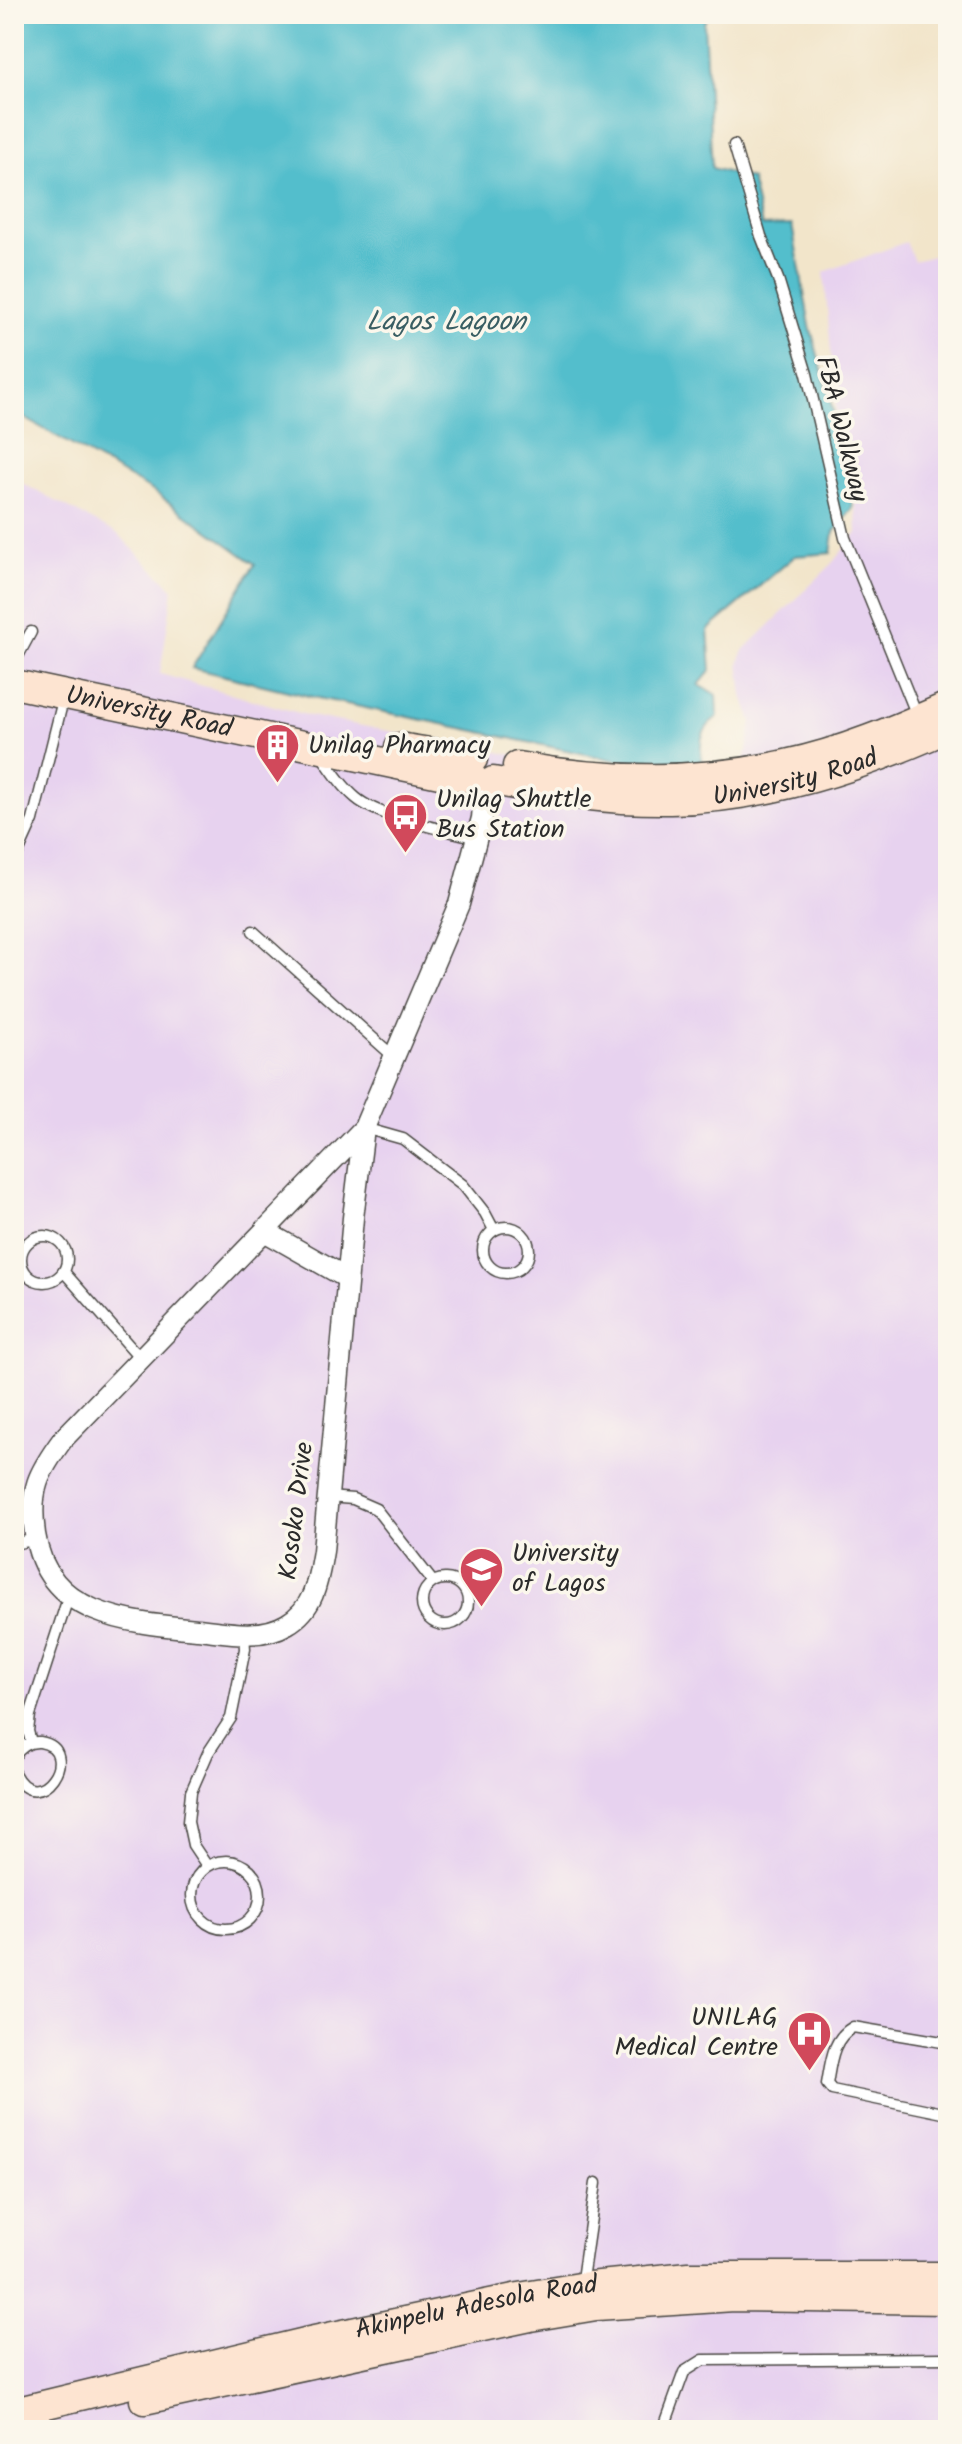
<svg xmlns="http://www.w3.org/2000/svg" width="962" height="2444" font-family="Kalam,sans-serif">
	<style>
		.built { fill: #e7d2ef }
		.water { fill: #52becc; stroke: #3e747c; stroke-width: 2 }
		.lines { fill: none; stroke-linecap: round; stroke-linejoin: round }
		.lane-casing { stroke: #494743; stroke-width: 13 }
		.street-casing { stroke: #494743; stroke-width: 23 }
		.secondary-casing { stroke: #494743; stroke-width: 31 }
		.lane { stroke: #fff; stroke-width: 10 }
		.street { stroke: #fff; stroke-width: 20 }
		.secondary { stroke: #fde4d1; stroke-width: 28 }
		.labels { text-anchor: middle; dominant-baseline: central; stroke-width: 7; stroke-linejoin: round; paint-order: stroke }
		.street-label { font-size: 26px; fill: #2b2b2b; stroke: #fbf7ec }
		.poi-label { font-size: 26px; fill: #2b2b2b; stroke: #fbf7ec; text-anchor: start }
		.water-label { font-size: 28px; font-style: italic; fill: #395e63; stroke: #fbf7ec }
	</style>
	<rect width="100%" height="100%" fill="#fbf7ec"/>
	<filter id="ink" filterUnits="userSpaceOnUse"><feTurbulence type="fractalNoise" baseFrequency=".0125" numOctaves="2"/><feDisplacementMap in="SourceGraphic" scale="16" xChannelSelector="R" yChannelSelector="G"/><feConvolveMatrix kernelMatrix="1 2 1 2 8 2 1 2 1" color-interpolation-filters="sRGB"/></filter>
	<filter id="wash" filterUnits="userSpaceOnUse"><feTurbulence type="fractalNoise" baseFrequency=".006" numOctaves="4" result="noise"/><feDisplacementMap in="SourceGraphic" scale="32" xChannelSelector="R" yChannelSelector="G"/><feGaussianBlur stdDeviation="1.8" result="paint"/><feColorMatrix in="noise" values="0 0 0 0 0 0 0 0 0 0 0 0 0 0 0 0 0 1.4 0 .05"/><feComposite in="paint" operator="in"/></filter>
	<g filter="url(#wash)">
		<rect width="100%" height="100%" fill="#f2e5ca"/>
		<polygon class="built" points="906,242 914,261 948,252 948,2430 14,2430 14,479 118,534 173,589 160,674 310,716 676,786 715,786 746,756 752,721 743,696 739,663 743,651 828,568 857,533 855,486 838,430 824,272"/>
		<path class="water" d="M 14,14 L 708,14 L 704,24 L 712,168 L 751,179 L 762,226 L 792,225 L 810,326 L 835,418 L 853,508 L 834,532 L 831,553 L 795,556 L 708,630 L 711,670 L 699,685 L 717,695 L 718,716 C 698,732 700,743 702,767 L 676,773 L 313,697 L 192,668 L 255,564 L 153,491 L 14,412 Z"/>
	</g>
	<g filter="url(#ink)">
		<g class="lines">
			<defs>
				<g id="lane">
					<polyline points="734,145 761,236 778,279 807,374 845,538 918,718"/>
					<polyline points="14,654 18,656 31,632"/>
					<path d="M 321,754 C 331,770 342,786 356,798 C 381,819 445,829 477,838"/>
					<polyline points="14,862 33,820 64,696"/>
					<polyline points="253,931 393,1056"/>
					<polyline points="364,1128 403,1139 463,1185 485,1213 494,1230"/>
					<circle cx="506" cy="1250" r="23"/>
					<circle cx="44" cy="1259" r="23"/>
					<polyline points="64,1272 141,1359"/>
					<polyline points="947,1388 948,1390"/>
					<polyline points="328,1497 353,1499 376,1509 433,1582"/>
					<polyline points="14,1544 36,1539"/>
					<circle cx="445" cy="1602" r="23"/>
					<polyline points="31,1742 28,1731 30,1715 69,1595"/>
					<path d="M 14,1757 C 20,1747 28,1741 40,1742 C 85,1749 38,1821 14,1773"/>
					<circle cx="226" cy="1895" r="34"/>
					<polyline points="207,1866 193,1845 188,1822 191,1792 208,1753 231,1718 245,1649 244,1634"/>
					<path d="M 948,2043 L 853,2027 C 832,2039 831,2062 827,2084 L 832,2090 L 948,2114"/>
					<polyline points="581,2286 596,2183"/>
					<polyline points="663,2430 684,2372 703,2360 948,2358"/>
				</g>
				<g id="street">
					<path d="M 364,1128 L 63,1439 C 38,1473 29,1490 35,1534 C 47,1617 130,1623 198,1629 C 227,1632 260,1640 287,1624 C 315,1608 318,1580 323,1551 L 353,1218 L 364,1128 L 459,904 L 482,818 L 485,783"/>
					<polyline points="266,1232 347,1278"/>
				</g>
				<g id="secondary">
					<path id="s1" d="M 14,684 L 440,774 L 474,779"/>
					<polyline points="399,747 473,759"/>
					<path d="M 517,766 C 606,782 698,783 786,764 C 843,752 896,729 948,706"/>
					<path id="s2" d="M 493,781 C 551,792 610,801 670,800 C 765,799 862,767 948,728"/>
					<polyline points="144,2400 530,2317 596,2306 734,2297 948,2300"/>
					<path id="s3" d="M 14,2412 L 305,2342 L 519,2297 L 580,2287 L 689,2276 L 948,2276"/>
				</g>
			</defs>
			<use href="#lane" class="lane-casing"/>
			<use href="#street" class="street-casing"/>
			<use href="#secondary" class="secondary-casing"/>
			<use href="#lane" class="lane"/>
			<use href="#street" class="street"/>
			<use href="#secondary" class="secondary"/>
		</g>
	</g>
	<defs>
		<symbol id="building-pin" viewBox="-11 -11 22 30"><path d="M0 17L-7.5 6A9.5 9.5 0 1 1 7.5 6Z" fill="#d1495b" stroke="#fbf7ec"/><path d="M-4-6H4V6H1V3H-1V6H-4ZM-2.5-4.3h1.7v1.8h-1.7ZM.8-4.3h1.7v1.8H.8ZM-2.5-1h1.7V.8h-1.7ZM.8-1h1.7V.8H.8Z" fill="#fff"/></symbol>
		<symbol id="bus-pin" viewBox="-11 -11 22 30"><path d="M0 17L-7.5 6A9.5 9.5 0 1 1 7.5 6Z" fill="#d1495b" stroke="#fbf7ec"/><path d="M-5-6H5V4H4V6H2V4H-2V6H-4V4H-5ZM-3.5-4V0h7V-4ZM-3.5 1.2v1.5H-2V1.2ZM2 1.2v1.5H3.5V1.2Z" fill="#fff"/></symbol>
		<symbol id="university-pin" viewBox="-11 -11 22 30"><path d="M0 17L-7.5 6A9.5 9.5 0 1 1 7.5 6Z" fill="#d1495b" stroke="#fbf7ec"/><path d="M0-5L7-2L0 1L-7-2ZM-4 1L0 2.5L4 1V4Q0 6-4 4Z" fill="#fff"/></symbol>
		<symbol id="hospital-pin" viewBox="-11 -11 22 30"><path d="M0 17L-7.5 6A9.5 9.5 0 1 1 7.5 6Z" fill="#d1495b" stroke="#fbf7ec"/><path d="M-5-5h3v3.5h4V-5h3V5h-3V1.5h-4V5h-3Z" fill="#fff"/></symbol>
	</defs>
	<g fill-rule="evenodd">
		<use href="#building-pin" x="252" y="720" width="51" height="69"/>
		<use href="#bus-pin" x="380" y="790" width="51" height="69"/>
		<use href="#university-pin" x="456" y="1544" width="51" height="69"/>
		<use href="#hospital-pin" x="784" y="2008" width="51" height="69"/>
	</g>
	<g class="labels">
		<g class="street-label">
			<text transform="translate(841 429) rotate(76)">FBA Walkway</text>
			<text stroke="none"><textPath href="#s1" startOffset="138">University Road</textPath></text>
			<text stroke="none"><textPath href="#s2" startOffset="306">University Road</textPath></text>
			<text transform="translate(297 1511) rotate(-83)">Kosoko Drive</text>
			<text stroke="none"><textPath href="#s3" startOffset="474">Akinpelu Adesola Road</textPath></text>
		</g>
		<g class="poi-label">
			<text x="308" y="746">Unilag Pharmacy</text>
			<text x="436" y="800">Unilag Shuttle<tspan x="436" dy="30">Bus Station</tspan></text>
			<text x="512" y="1554">University<tspan x="512" dy="30">of Lagos</tspan></text>
			<text x="778" y="2018" text-anchor="end">UNILAG<tspan x="778" dy="30">Medical Centre</tspan></text>
		</g>
		<g class="water-label">
			<text x="446" y="322">Lagos Lagoon</text>
		</g>
	</g>
	<rect width="962" height="2444" fill="none" stroke="#fbf7ec" stroke-width="48"/>
</svg>
